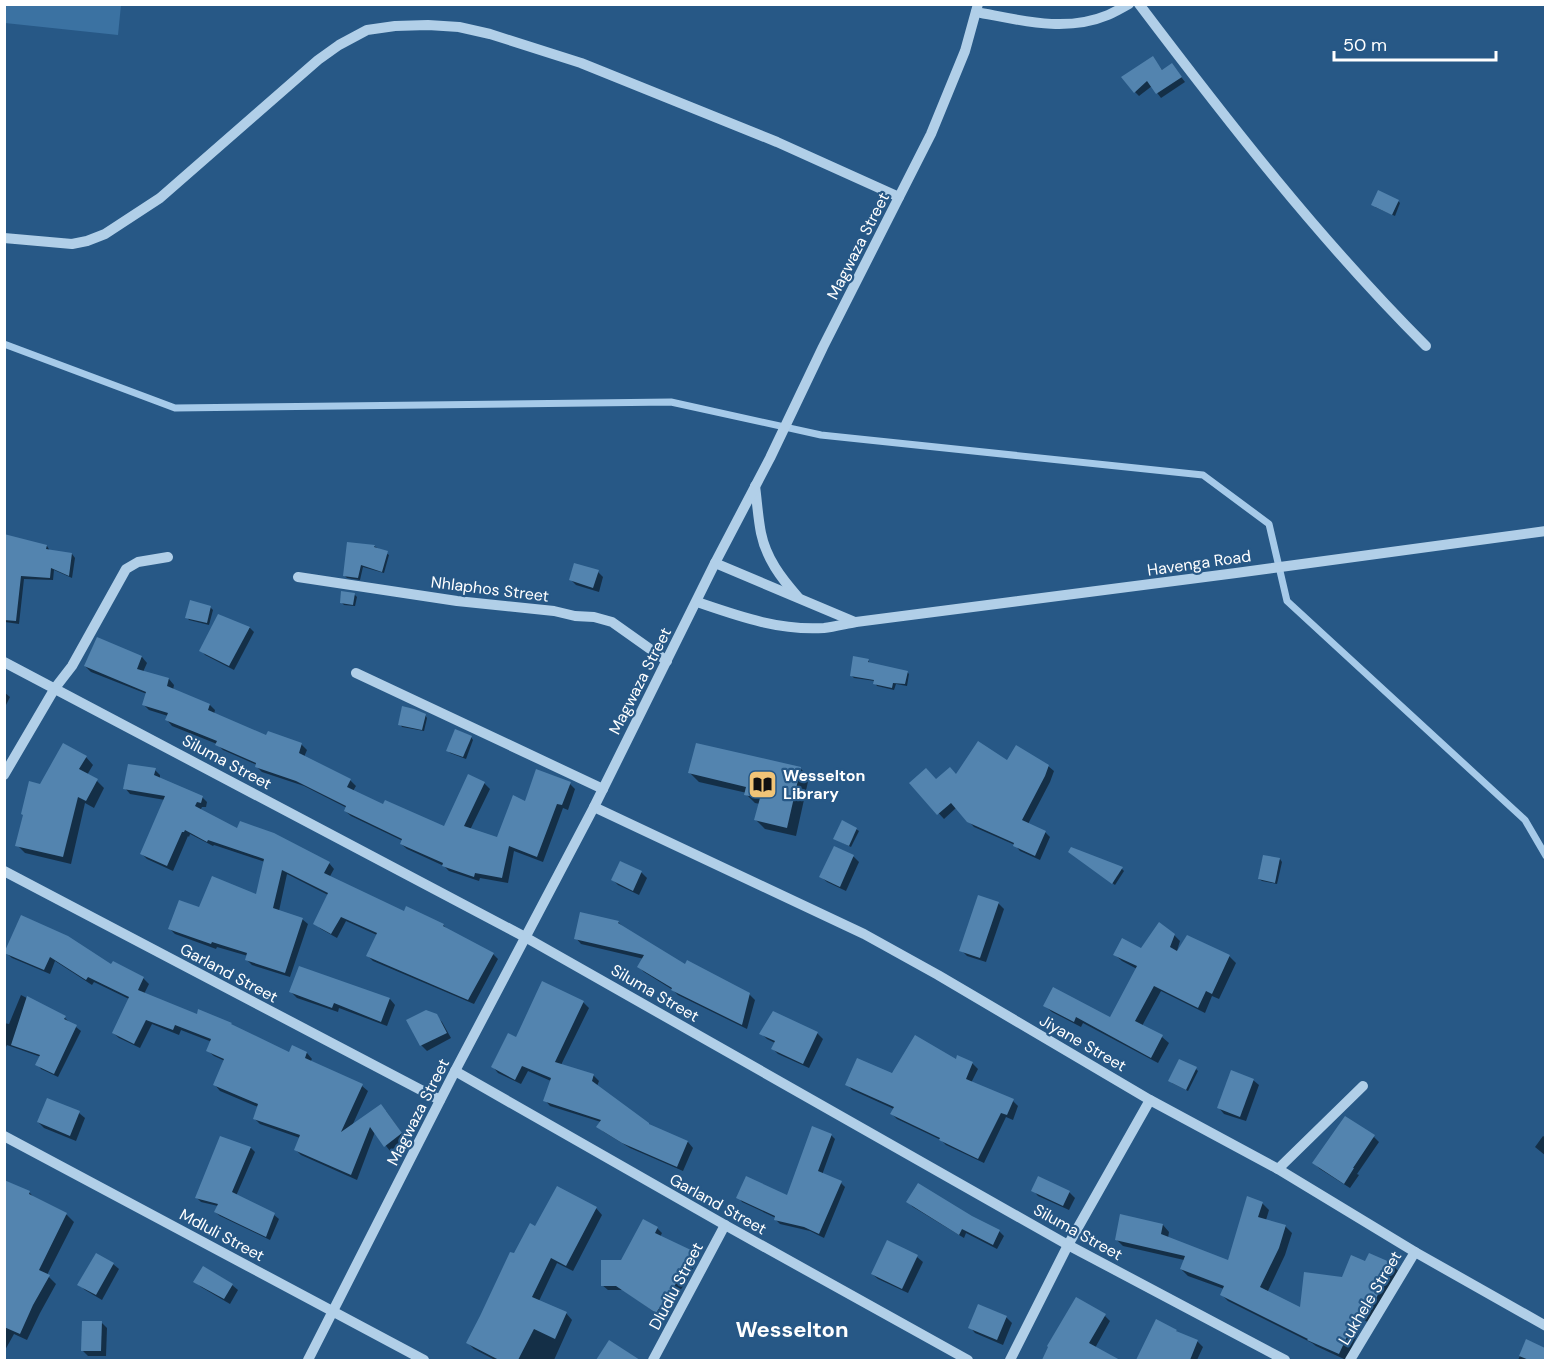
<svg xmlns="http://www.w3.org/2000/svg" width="1550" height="1365" font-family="'DM Sans',sans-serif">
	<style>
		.green { fill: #3b72a2 }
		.shadow { fill: #0007 }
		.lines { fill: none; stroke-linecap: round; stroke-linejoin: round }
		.stream { stroke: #a6cae9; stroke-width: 7 }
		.building { fill: #5384af }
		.minor { stroke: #b1cfe8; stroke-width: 10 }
		.labels { text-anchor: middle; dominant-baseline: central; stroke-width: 4.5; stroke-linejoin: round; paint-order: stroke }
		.street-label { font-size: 16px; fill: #fff; stroke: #275886 }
		.poi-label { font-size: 16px; font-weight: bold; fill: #fff; stroke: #275886; text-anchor: start }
		.district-label { font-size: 22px; font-weight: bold; fill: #fff; stroke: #275886 }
	</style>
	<rect width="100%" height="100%" fill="#275886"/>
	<polygon class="green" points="5,4 121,5 118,35 5,23"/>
	<g class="shadow">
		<polygon points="1153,58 1163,71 1172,65 1185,82 1161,98 1152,86 1139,96 1135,92"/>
		<polygon points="1398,201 1400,203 1395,216 1375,207"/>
		<polygon points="4,535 47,546 50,551 72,554 75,558 72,578 54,570 53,580 24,579 19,624 5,622"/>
		<polygon points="374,546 389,555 384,573 363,567 360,580 347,578 345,576"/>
		<polygon points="598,572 603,577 599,592 576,585 571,580"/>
		<polygon points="355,595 357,597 355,606 344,605 341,602"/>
		<polygon points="210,607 213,610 209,625 189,620 187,617"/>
		<polygon points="219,616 250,628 254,632 234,670 205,655 201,650"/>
		<polygon points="97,639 142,657 147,663 143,672 169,679 174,685 173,690 210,705 215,710 214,714 267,737 301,744 307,750 304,757 350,780 356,786 353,791 384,806 445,828 484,783 490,789 470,830 498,839 525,803 570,784 575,789 568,810 563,808 543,862 514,851 508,883 480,878 479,881 449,871 444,866 407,849 401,844 403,841 351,816 345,811 347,808 304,786 262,772 257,767 257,765 223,750 217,744 172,726 167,720 168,716 149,710 144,705 147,694 91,672 85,666"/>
		<polygon points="868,660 870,664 907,672 909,674 907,686 896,684 894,690 877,686 875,683 875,681 854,678 851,675"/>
		<polygon points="4,692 10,697 4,709"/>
		<polygon points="425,715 427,718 424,731 402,727 400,724"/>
		<polygon points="471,737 473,740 466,759 450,753 448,750"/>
		<polygon points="86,757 93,765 87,775 97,781 104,788 94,808 85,803 71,864 25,853 17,845 41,785"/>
		<polygon points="1007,762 1048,766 1054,771 1050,782 1028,824 1045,832 1050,837 1040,860 1020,851 1015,845 974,827 956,808 944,819 911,783 936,781"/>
		<polygon points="801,769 809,777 796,836 765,829 756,820 760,804 755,803 746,794 747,793 699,782 690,773"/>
		<polygon points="155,770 160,775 160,779 202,797 207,802 206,807 202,807 200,811 238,831 329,863 334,869 329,878 404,913 443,925 448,930 493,954 498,959 474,1004 373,961 368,956 377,935 346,921 337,938 321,929 315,923 328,895 287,874 279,911 302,919 308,924 290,977 252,965 246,959 248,956 217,947 216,949 175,934 170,929 199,909 257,896 265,862 214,845 213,846 190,834 189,837 188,836 173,871 147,859 142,854 165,800 130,794 125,788"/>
		<polygon points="856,829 859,831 851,847 835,839"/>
		<polygon points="834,848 854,857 859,862 846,891 827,882 821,877"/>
		<polygon points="1072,849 1122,869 1124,871 1115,885 1073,854"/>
		<polygon points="1280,859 1282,862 1277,884 1262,881 1259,879"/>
		<polygon points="641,872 647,878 639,895 618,885 612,879"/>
		<polygon points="998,903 1004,909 986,962 967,956 961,950"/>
		<polygon points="21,917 112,966 143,978 149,984 144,994 290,1054 307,1053 312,1059 310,1062 362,1086 368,1091 352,1126 386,1111 406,1139 390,1151 375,1132 357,1180 301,1155 295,1149 300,1138 260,1124 254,1118 258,1107 220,1091 215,1085 225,1061 214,1056 208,1051 212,1042 181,1030 179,1035 152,1024 140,1048 119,1038 113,1033 129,999 94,982 92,985 55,961 50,974 12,958 6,953"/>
		<polygon points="618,922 623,927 685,966 749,994 755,1000 747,1029 678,995 673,990 644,972 639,967 644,959 581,944 576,938"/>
		<polygon points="1174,935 1180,941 1177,951 1178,951 1229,956 1236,963 1219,999 1212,996 1205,1013 1161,991 1142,1026 1162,1037 1169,1043 1158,1063 1083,1023 1081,1027 1052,1012 1045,1006 1111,1019 1137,969 1122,961 1115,955 1142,949"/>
		<polygon points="300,968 390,999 395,1005 387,1026 339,1008 338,1012 297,998 291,992"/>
		<polygon points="21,995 65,1018 69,1022 69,1023 76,1027 81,1031 58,1077 41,1069 37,1064 41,1057 7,1045 4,1051 4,1023 9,1024"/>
		<polygon points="583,1002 589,1008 561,1065 594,1076 599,1081 597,1086 651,1126 688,1142 693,1148 683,1171 630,1148 604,1132 598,1127 601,1122 550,1106 545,1100 551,1081 528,1071 521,1084 498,1073 493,1067 517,1039"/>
		<polygon points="436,1016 442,1022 451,1038 427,1051 421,1045"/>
		<polygon points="761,1033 817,1033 823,1039 809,1068 778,1054 773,1049 775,1043 767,1039"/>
		<polygon points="956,1061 972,1063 978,1069 971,1083 1013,1101 1018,1106 1013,1120 1006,1117 984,1163 946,1145 941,1140 897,1119 892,1114 894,1109 852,1090 847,1084"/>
		<polygon points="1196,1069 1198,1071 1188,1091 1172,1083"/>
		<polygon points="1253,1080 1259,1085 1246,1121 1224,1114 1219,1108"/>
		<polygon points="79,1113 85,1118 76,1141 44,1128 38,1122"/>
		<polygon points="831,1135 835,1139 822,1175 841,1183 845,1187 824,1238 810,1231 780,1224 776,1220 776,1218 742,1202 738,1197 788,1197"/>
		<polygon points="1543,1136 1546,1138 1546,1156 1535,1147"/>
		<polygon points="1374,1137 1379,1142 1357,1174 1359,1175 1350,1188 1320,1169 1314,1163"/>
		<polygon points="221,1138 251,1148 255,1152 236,1196 274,1215 279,1219 270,1240 220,1216 215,1212 218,1206 201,1202 197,1198"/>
		<polygon points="4,1182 29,1192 36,1200 67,1215 74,1222 47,1275 56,1284 40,1313 27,1340 14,1334 4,1352"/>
		<polygon points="1033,1190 1069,1192 1075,1198 1069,1210 1038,1196"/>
		<polygon points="908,1202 971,1217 999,1231 1004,1236 997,1249 966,1233 964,1238 913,1207"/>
		<polygon points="1262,1203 1269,1210 1266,1220 1285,1226 1292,1233 1285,1255 1267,1293 1301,1309 1366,1263 1392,1264 1398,1271 1373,1325 1364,1320 1346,1360 1316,1346 1312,1343 1228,1301 1221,1294 1224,1289 1188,1276 1181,1269 1184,1260 1123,1246 1116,1239 1163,1225 1169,1232 1168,1238 1229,1262"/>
		<polygon points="596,1208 602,1215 573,1271 557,1263 539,1301 566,1313 572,1320 554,1360 495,1360 474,1349 468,1343 514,1255 536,1228"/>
		<polygon points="657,1228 662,1233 660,1237 692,1253 698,1258 686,1282 662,1317 623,1290 608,1290 602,1285 622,1261"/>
		<polygon points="917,1257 923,1262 908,1293 878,1279 872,1274"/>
		<polygon points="113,1264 119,1269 102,1300 85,1290 79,1284"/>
		<polygon points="195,1281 232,1285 238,1290 230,1304 201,1287"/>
		<polygon points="1105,1316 1110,1321 1095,1348 1117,1360 1044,1360 1050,1347"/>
		<polygon points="1006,1317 1012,1323 1003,1345 975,1333 970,1327"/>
		<polygon points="1157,1321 1176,1331 1179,1334 1197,1341 1203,1347 1197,1360 1137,1360"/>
		<polygon points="102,1323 107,1328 106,1356 88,1356 82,1350"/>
		<polygon points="1527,1341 1546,1349 1546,1360 1518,1360"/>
		<polygon points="610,1342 638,1360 598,1360"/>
	</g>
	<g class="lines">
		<polyline class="stream" points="4,344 175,408 671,402 821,435 1203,475 1269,524 1287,601 1525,820 1546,856"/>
	</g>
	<g class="building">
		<polygon points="1153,56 1162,70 1172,63 1182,77 1156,94 1147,81 1134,93 1121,77"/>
		<polygon points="1378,190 1399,200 1392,215 1371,205"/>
		<polygon points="4,534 47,545 46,549 72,553 69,576 51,568 50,578 21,576 16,621 4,620"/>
		<polygon points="347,542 375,545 374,547 388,551 382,572 361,565 358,578 343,576"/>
		<polygon points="574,563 599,570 593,588 569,580"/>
		<polygon points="341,591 355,593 353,605 340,603"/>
		<polygon points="190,600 211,606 207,623 185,618"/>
		<polygon points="218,614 250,627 229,666 199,651"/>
		<polygon points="97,637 142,656 137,669 169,678 167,686 210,704 208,710 266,735 268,731 302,743 299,753 351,779 347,787 383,804 385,800 444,826 468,774 485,782 464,826 497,837 513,795 525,801 536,769 571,782 562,805 557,804 537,857 509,846 502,878 475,873 474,877 442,866 443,863 400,844 402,839 344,811 346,806 296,781 255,767 256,763 215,745 217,741 165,720 168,713 142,705 146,692 84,666"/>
		<polygon points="853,656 869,659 868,662 908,671 905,684 893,683 892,688 873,684 874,680 850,676"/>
		<polygon points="402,706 414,709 426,714 422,730 398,725"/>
		<polygon points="455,729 472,736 463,757 446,751"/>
		<polygon points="978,741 1007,760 1016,745 1049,765 1045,776 1022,820 1046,831 1035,856 1013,846 1014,843 967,822 951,803 937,815 909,783 926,768 936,779 950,767 956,774"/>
		<polygon points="63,743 87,756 79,769 98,779 86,801 78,797 63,857 15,846 23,815 21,814 29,781 40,784"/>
		<polygon points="696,743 801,767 787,828 754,820 760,798 744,795 746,787 688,773"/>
		<polygon points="128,764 156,768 154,775 203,796 201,803 197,802 195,806 237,828 240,821 274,833 330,862 324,873 404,911 406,906 444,924 443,926 494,953 468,1000 366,956 377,933 341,917 331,934 313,924 328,893 282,870 273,908 303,918 285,973 245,960 247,953 212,942 211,944 168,929 179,900 199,907 212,876 256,894 264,859 208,840 207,842 185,830 184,832 182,832 167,866 140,854 165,796 123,789"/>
		<polygon points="842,820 857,828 849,846 833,839"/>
		<polygon points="834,846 854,855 840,887 819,877"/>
		<polygon points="1071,847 1123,867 1112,884 1068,852"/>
		<polygon points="1263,855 1280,858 1275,883 1258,879"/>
		<polygon points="620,861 642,871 633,891 611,880"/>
		<polygon points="978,895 999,902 980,958 959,951"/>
		<polygon points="580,912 619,921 618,923 685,964 687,960 750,993 742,1025 671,990 672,988 637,967 644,955 574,939"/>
		<polygon points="21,915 68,936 111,964 113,961 144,977 138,990 197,1014 198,1009 232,1023 231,1024 289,1052 292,1045 307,1052 305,1058 363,1084 341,1132 381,1104 402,1133 384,1147 370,1127 351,1175 294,1150 300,1135 253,1119 258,1104 213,1085 224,1059 206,1051 211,1039 175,1025 173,1030 146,1020 134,1044 112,1033 129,997 88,977 86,980 50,957 44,970 4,953"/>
		<polygon points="1159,922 1175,934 1170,947 1177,951 1187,935 1230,955 1212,994 1206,991 1198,1008 1154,986 1135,1021 1163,1035 1151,1058 1076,1017 1074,1022 1043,1006 1053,987 1110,1017 1137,966 1113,955 1122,938 1141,948"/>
		<polygon points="299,966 390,998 381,1022 334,1003 332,1008 289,992"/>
		<polygon points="542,981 584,1001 555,1062 594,1074 592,1081 649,1123 649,1124 688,1141 677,1167 622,1143 596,1127 601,1120 543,1101 551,1078 522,1066 515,1080 491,1067 508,1033 516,1037"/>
		<polygon points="27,996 66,1016 64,1019 77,1025 54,1074 35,1065 40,1055 11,1045"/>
		<polygon points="426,1010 437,1014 447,1033 420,1046 406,1020"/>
		<polygon points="773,1011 818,1032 803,1064 771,1049 775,1041 759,1034"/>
		<polygon points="915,1035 956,1059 957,1055 973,1062 966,1079 1014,1099 1007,1115 1001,1113 978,1159 939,1140 940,1138 890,1114 894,1107 845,1085 857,1058 892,1073"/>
		<polygon points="1179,1059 1197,1067 1186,1090 1168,1081"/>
		<polygon points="1231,1070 1254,1079 1240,1117 1217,1108"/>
		<polygon points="47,1098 80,1111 70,1136 37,1122"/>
		<polygon points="1345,1116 1375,1135 1353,1168 1354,1168 1344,1184 1312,1163"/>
		<polygon points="812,1126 832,1134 818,1171 842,1181 819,1234 804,1227 774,1220 775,1216 736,1198 746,1176 787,1195"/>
		<polygon points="220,1136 251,1147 232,1192 275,1213 266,1237 214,1212 218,1204 195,1198"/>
		<polygon points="1038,1176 1070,1191 1063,1206 1031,1191"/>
		<polygon points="4,1180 30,1191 29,1194 67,1213 39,1270 50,1275 33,1305 20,1334 4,1327"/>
		<polygon points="918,1183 972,1216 1000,1230 993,1245 962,1229 959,1235 906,1202"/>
		<polygon points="557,1186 597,1207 566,1266 551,1258 532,1297 567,1312 555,1339 534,1329 518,1360 499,1360 466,1343 480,1316 510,1252 514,1253 530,1223 535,1226"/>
		<polygon points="1247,1196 1263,1202 1258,1217 1286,1225 1279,1248 1260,1287 1300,1307 1304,1272 1342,1277 1351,1255 1365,1261 1369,1253 1392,1263 1371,1310 1366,1319 1357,1315 1339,1354 1307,1340 1308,1339 1220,1295 1224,1286 1180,1269 1185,1256 1115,1240 1120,1214 1163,1224 1161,1234 1228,1260"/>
		<polygon points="643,1219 658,1227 655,1233 693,1251 681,1276 656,1313 616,1286 601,1286 601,1260 621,1260"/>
		<polygon points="887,1240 918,1255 902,1289 871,1274"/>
		<polygon points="96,1253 114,1263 96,1295 77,1285"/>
		<polygon points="203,1266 233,1284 224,1299 193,1282"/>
		<polygon points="1076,1297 1106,1314 1089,1343 1120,1360 1042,1360 1048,1347 1047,1346"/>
		<polygon points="978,1304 1007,1316 997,1340 968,1328"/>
		<polygon points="1156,1319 1177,1330 1176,1331 1198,1340 1190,1360 1136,1360"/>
		<polygon points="82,1321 102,1321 101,1351 81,1351"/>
		<polygon points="1526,1339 1545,1348 1545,1360 1529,1360 1519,1356"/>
		<polygon points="609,1340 640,1360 596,1360"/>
	</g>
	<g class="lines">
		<g class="minor">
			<path d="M 1139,4 C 1229,123 1320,240 1426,346"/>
			<path d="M 976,12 C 1020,20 1065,33 1108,15 C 1115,12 1122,8 1129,4"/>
			<polyline points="4,238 72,244 87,241 105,234 160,198 318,60 339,45 367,30 395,26 428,25 459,27 490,34 581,63 777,142 899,197"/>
			<path d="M 755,486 C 757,501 758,518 761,533 C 766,558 781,578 798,597"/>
			<polyline points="715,563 855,622"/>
			<polyline points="298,577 457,601 554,611 575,616 594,617 612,622 667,661"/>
			<path d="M 697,602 C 738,616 779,631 824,628 C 834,627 845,624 856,622 L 1236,573 L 1546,531"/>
			<polyline points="4,662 525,937 1068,1245 1285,1360"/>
			<polyline points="356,673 603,789"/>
			<polyline points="4,775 55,688 72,666 126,569 138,562 168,557"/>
			<polyline points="594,807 864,934 938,975 1150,1100 1278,1169 1415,1252 1546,1326"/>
			<polyline points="4,871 440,1100"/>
			<polyline points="455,1071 725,1225 968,1360"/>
			<polyline points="4,1136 424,1360"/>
			<polyline points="1278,1169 1363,1086"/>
			<polyline points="308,1360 455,1071 594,807 715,563 770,458 823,347 931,134 965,51 978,4"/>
			<polyline points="653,1360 725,1225"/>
			<polyline points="1010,1360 1068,1245 1150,1100"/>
			<polyline points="1350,1360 1415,1252"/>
		</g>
	</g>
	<defs>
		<symbol id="library-square" viewBox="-11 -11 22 22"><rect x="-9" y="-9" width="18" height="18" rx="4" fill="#f1c477" stroke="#275886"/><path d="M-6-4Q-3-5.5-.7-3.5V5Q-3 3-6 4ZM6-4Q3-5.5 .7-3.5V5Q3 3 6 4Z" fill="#111"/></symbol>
	</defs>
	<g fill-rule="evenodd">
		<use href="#library-square" x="746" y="768" width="33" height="33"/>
	</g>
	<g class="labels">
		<g class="street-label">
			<text transform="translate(858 246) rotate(-63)">Magwaza Street</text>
			<text transform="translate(1199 563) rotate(-8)">Havenga Road</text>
			<text transform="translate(490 589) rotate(7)">Nhlaphos Street</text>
			<text transform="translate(640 681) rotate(-63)">Magwaza Street</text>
			<text transform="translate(227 762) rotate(28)">Siluma Street</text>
			<text transform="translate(229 973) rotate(28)">Garland Street</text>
			<text transform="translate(655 993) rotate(30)">Siluma Street</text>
			<text transform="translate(1083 1043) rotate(30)">Jiyane Street</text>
			<text transform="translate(418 1112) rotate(-63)">Magwaza Street</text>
			<text transform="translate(718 1204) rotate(29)">Garland Street</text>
			<text transform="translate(1078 1232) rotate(29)">Siluma Street</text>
			<text transform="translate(222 1235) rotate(28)">Mdluli Street</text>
			<text transform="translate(676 1286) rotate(-62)">Dludlu Street</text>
			<text transform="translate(1370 1298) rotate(-59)">Lukhele Street</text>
		</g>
		<g class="poi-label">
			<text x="783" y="775">Wesselton<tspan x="783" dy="18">Library</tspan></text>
		</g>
		<g class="district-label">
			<text x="792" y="1329">Wesselton</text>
		</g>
	</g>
	<rect width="1550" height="1365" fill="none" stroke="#ffffff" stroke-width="12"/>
	<path d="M1334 51v9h162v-9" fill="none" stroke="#ffffff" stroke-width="3"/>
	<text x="1343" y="51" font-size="18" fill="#ffffff" stroke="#275886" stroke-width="4.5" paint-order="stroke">50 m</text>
</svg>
